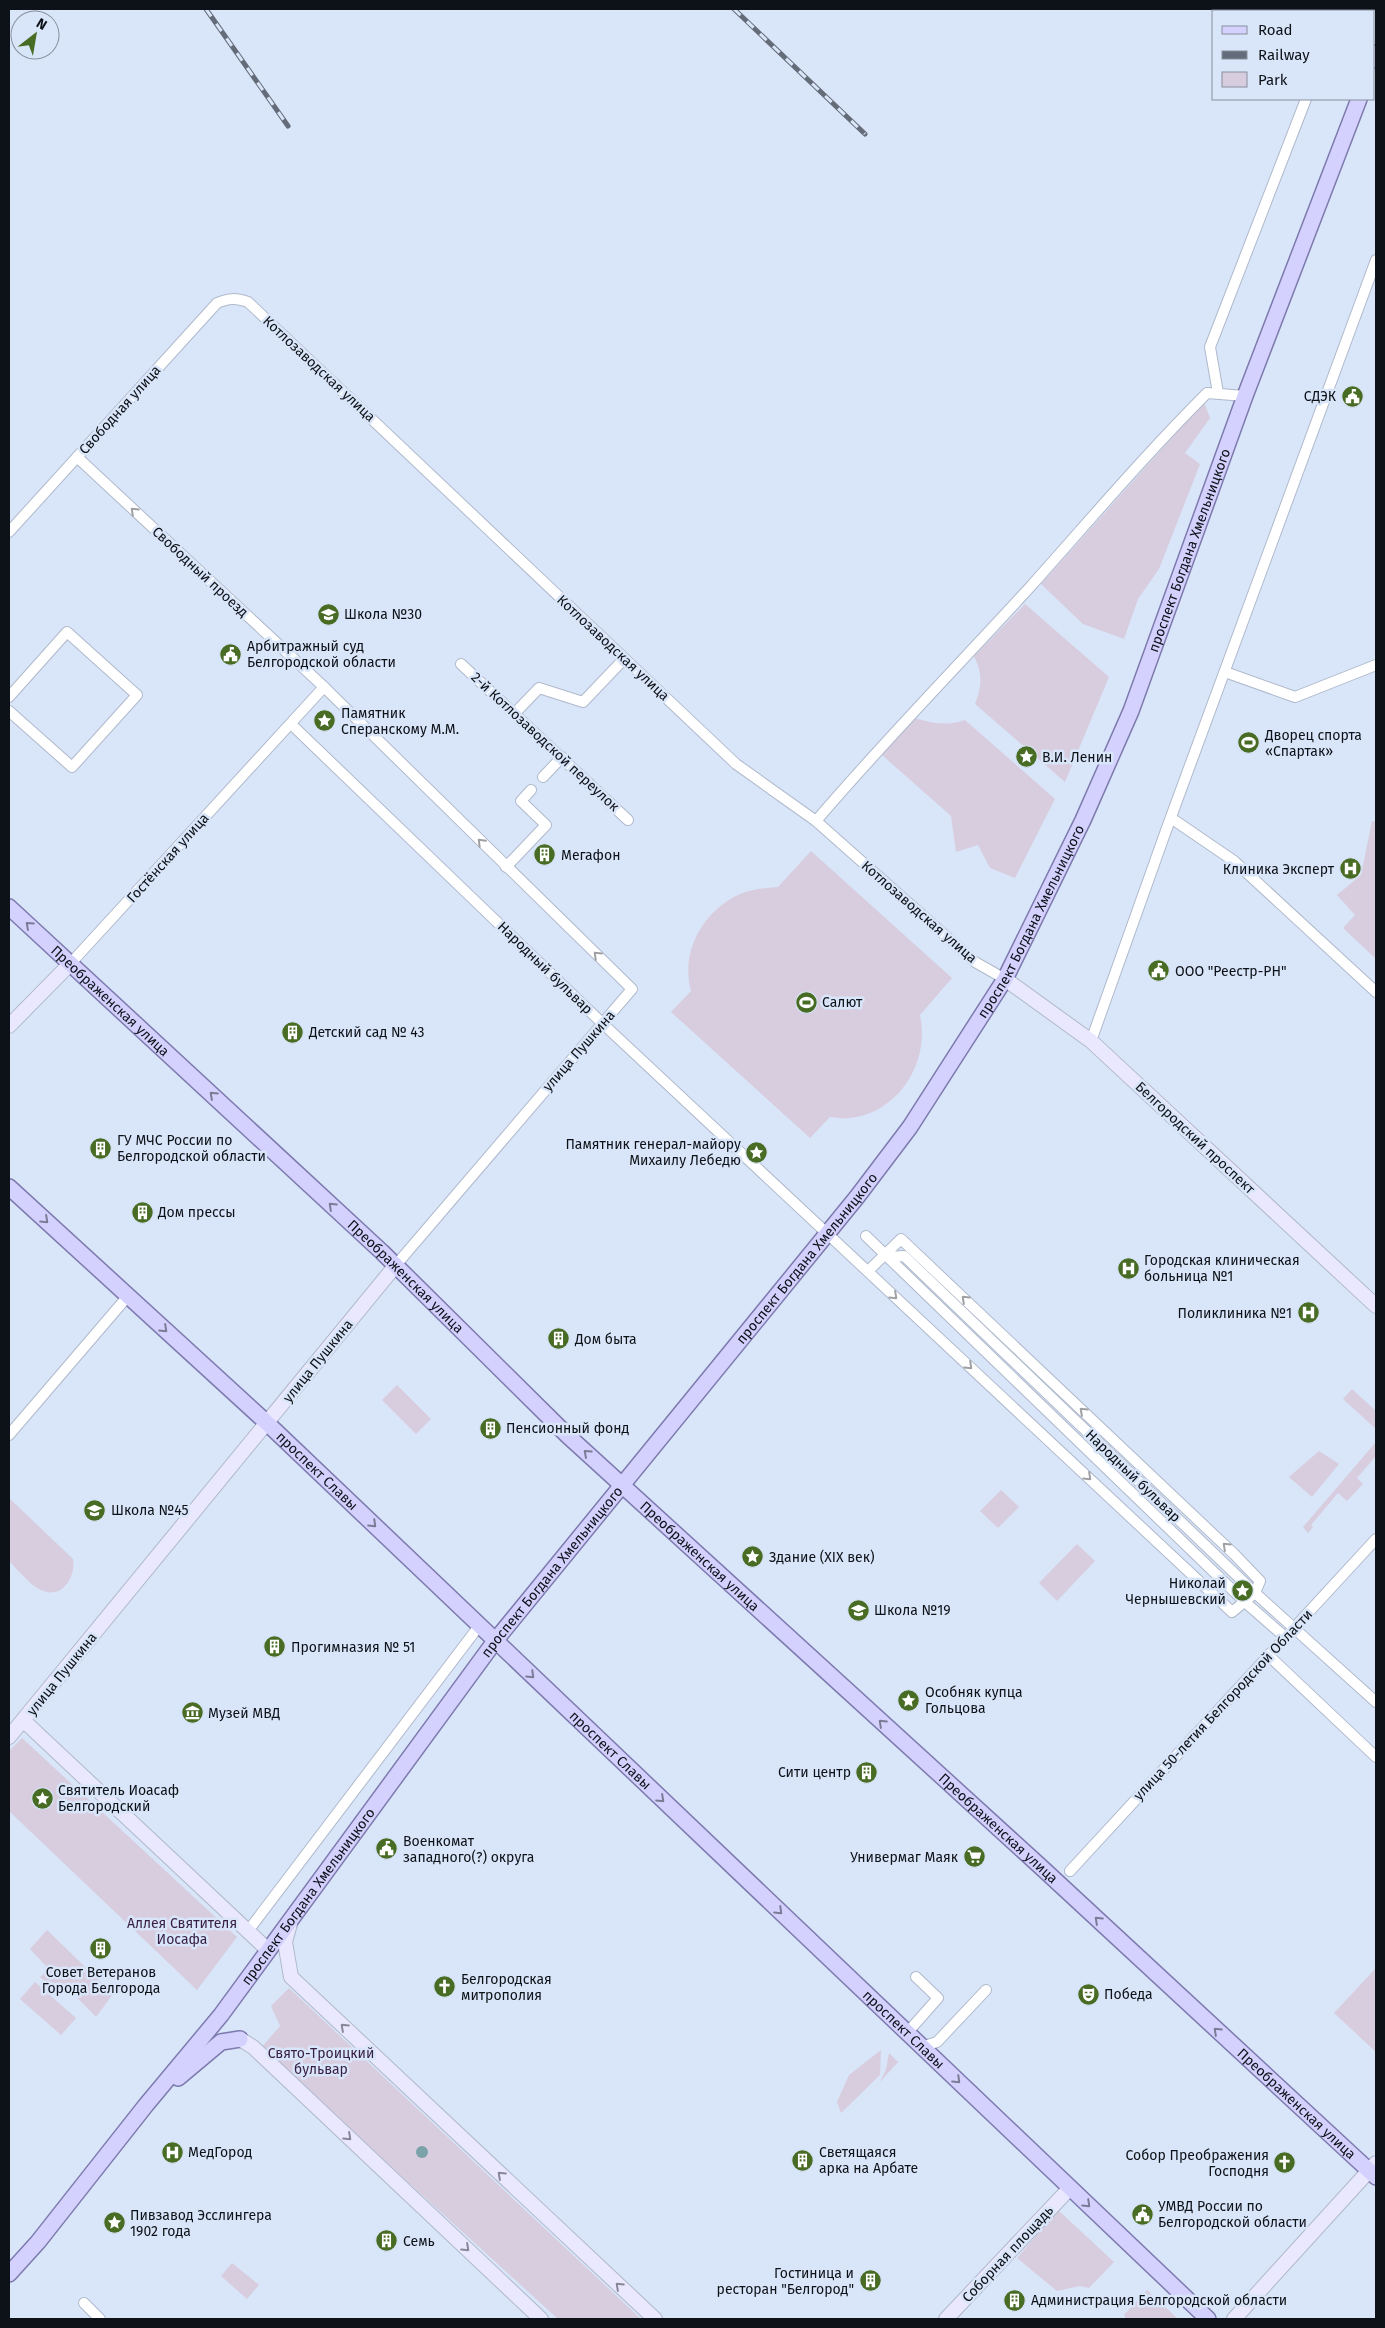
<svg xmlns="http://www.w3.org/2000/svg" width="1385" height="2328" font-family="'Fira Sans',sans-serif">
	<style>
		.green { fill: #d8cddf }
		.water { fill: #7ca2a9 }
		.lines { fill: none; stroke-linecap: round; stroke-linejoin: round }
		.street-casing { stroke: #afb9cc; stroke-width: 12 }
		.secondary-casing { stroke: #afb9cc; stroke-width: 16 }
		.primary-casing { stroke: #7d7aae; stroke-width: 18 }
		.street { stroke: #fff; stroke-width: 10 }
		.secondary { stroke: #eae8ff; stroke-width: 14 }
		.primary { stroke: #d5d1fe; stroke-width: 15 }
		.rail-casing { stroke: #656c79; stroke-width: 5 }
		.rail { stroke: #d9e5f8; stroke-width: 3; stroke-dasharray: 9; stroke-linecap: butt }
		.oneway { stroke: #9ea0a3 }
		.oneway2 { stroke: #7b7b96 }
		.oneway3 { stroke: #878797 }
		.labels { text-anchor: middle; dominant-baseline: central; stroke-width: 5; stroke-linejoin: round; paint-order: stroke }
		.street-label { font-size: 14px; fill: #0d1118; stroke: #d9e5f8 }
		.poi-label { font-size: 14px; fill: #0d1118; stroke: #d9e5f8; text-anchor: start }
		.park-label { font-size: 14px; fill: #371e44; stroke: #d9e5f8 }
	</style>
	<rect width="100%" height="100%" fill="#d9e5f8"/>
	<g class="green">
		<polygon points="1204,402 1210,418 1185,453 1200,464 1159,569 1138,599 1124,639 1083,624 1041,584"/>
		<path d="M 1025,604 L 1109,677 L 1065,782 L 975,704 C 982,685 983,675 974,656 Z"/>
		<path d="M 915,718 C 933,724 947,726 965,720 L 1055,799 L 1015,878 L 990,868 L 978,845 L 956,852 L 951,816 L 882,755 Z"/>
		<polygon points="1372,821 1376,822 1376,959 1343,928 1355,915 1337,895 1361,875"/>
		<path d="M 811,851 L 952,978 L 920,1015 C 932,1070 887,1127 830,1117 L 810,1138 L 671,1012 L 691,991 C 680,951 703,911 740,894 C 752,889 765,888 778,887 Z"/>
		<polygon points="397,1385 431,1419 416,1434 382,1400"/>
		<polygon points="1352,1389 1376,1411 1376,1429 1343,1399"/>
		<polygon points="1376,1442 1376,1456 1357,1478 1363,1484 1347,1501 1338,1493 1311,1525 1313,1527 1308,1533 1303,1527"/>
		<polygon points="1319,1451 1339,1464 1312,1497 1289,1477"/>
		<polygon points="1001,1490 1019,1507 998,1528 980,1511"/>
		<path d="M 9,1498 L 73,1559 C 76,1577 62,1600 41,1590 C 30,1585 18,1570 9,1561 Z"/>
		<polygon points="1077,1544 1095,1561 1057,1601 1039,1583"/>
		<polygon points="22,1738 237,1937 197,1990 9,1811 9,1751"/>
		<polygon points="47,1930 113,1994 96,2017 67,1987 59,1994 40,1977 49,1969 30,1949"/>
		<polygon points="1376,1968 1376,2052 1334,2013"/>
		<polygon points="35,1982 76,2018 61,2035 20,1999"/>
		<polygon points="289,1988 641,2319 558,2319 261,2048 280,2026 271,2006"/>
		<polygon points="881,2050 880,2075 841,2113 837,2102 849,2075"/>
		<polygon points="889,2053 898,2062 880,2082 886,2069"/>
		<polygon points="1058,2210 1114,2262 1089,2288 1080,2286 1057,2291 1017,2258"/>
		<polygon points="232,2263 259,2285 247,2299 221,2276"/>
		<polygon points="1147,2290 1178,2319 1126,2319 1124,2315"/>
	</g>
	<circle class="water" cx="422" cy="2152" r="6"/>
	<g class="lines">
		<defs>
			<g id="street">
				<polyline points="1340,11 1341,9"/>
				<polyline points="1218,393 1210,347 1306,99"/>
				<polyline points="77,457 324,687 632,989 396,1265"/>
				<path d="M 9,532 L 217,303 C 229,298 236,298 248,302 L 736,764 L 816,821 L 975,962 L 1005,979"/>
				<polyline points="461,664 628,820"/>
				<polyline points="1225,672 1295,697 1376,665"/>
				<polyline points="9,697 67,632 137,695 72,767 9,711"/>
				<polyline points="515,713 539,688 583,702 624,659"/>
				<polyline points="291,724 602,1023 1232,1612 1255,1593 1260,1581 1234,1554 901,1239 868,1271"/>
				<polyline points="543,777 562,757"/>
				<polyline points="1171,818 1234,861 1376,992"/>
				<path d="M 816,821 C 885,740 959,665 1031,586 C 1089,521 1145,455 1207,393 L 1245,396"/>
				<polyline points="506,867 546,825 521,801 531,790"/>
				<polyline points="71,963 324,687"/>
				<polyline points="1091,1041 1168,825 1376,260"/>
				<polyline points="866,1236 1246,1603 1285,1637"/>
				<polyline points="889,1257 904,1256 1255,1593 1376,1702"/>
				<polyline points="9,1435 128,1296"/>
				<polyline points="1268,1655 1376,1757"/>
				<polyline points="1070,1871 1376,1539"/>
				<polyline points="248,1931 479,1626"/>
				<polyline points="907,2033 938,1998 916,1977"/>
				<polyline points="921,2047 937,2042 986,1990"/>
				<polyline points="84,2303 100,2319"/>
			</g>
			<g id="secondary">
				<polyline points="1005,979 1091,1041 1376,1306"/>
				<polyline points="9,1026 71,963"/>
				<polyline points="24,1721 268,1950"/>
				<polyline points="9,1737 396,1265"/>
				<polyline points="290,1924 285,1942 291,1977 655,2319"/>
				<polyline points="240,2039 253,2047 541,2319"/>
				<polyline points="946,2319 1070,2188"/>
				<polyline points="1234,2319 1376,2163"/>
			</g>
			<g id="primary">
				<polyline points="1374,60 1376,53"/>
				<path id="s1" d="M 9,907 L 382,1252 L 567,1435 L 1041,1867 L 1376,2177"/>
				<path id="s2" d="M 9,1187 L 267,1423 L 1208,2319"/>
				<polyline points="178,2078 221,2042 240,2039"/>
				<path id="s3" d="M 9,2274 L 38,2242 L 146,2105 L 221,2015 L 495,1641 L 857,1197 L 910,1127 L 1005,979 L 1083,820 L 1131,711 L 1245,396 L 1359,99"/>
			</g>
		</defs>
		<use href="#street" class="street-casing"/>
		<use href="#secondary" class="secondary-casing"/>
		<use href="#primary" class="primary-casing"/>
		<use href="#street" class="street"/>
		<use href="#secondary" class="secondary"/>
		<use href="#primary" class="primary"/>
		<defs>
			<g id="rail">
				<polyline points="206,9 288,126"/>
				<polyline points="734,9 865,134"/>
			</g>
		</defs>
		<use href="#rail" class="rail-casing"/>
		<use href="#rail" class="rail"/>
	</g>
	<defs><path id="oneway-chevron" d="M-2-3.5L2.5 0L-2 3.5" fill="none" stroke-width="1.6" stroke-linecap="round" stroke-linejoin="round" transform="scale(1.25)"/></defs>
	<g class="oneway">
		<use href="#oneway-chevron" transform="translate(134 511) rotate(-137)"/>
		<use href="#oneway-chevron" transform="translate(481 842) rotate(-135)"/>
		<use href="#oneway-chevron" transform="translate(597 955) rotate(-136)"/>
		<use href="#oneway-chevron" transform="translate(894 1296) rotate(43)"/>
		<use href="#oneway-chevron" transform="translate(965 1299) rotate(-137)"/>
		<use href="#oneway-chevron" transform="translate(969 1366) rotate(43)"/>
		<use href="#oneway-chevron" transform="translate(1083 1411) rotate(-137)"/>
		<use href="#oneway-chevron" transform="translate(1088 1477) rotate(43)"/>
		<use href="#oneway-chevron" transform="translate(1226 1546) rotate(-137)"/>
	</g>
	<g class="oneway2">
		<use href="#oneway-chevron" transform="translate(29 925) rotate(-138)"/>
		<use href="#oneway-chevron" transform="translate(213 1095) rotate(-137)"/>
		<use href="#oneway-chevron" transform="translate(332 1206) rotate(-137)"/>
		<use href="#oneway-chevron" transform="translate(45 1220) rotate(43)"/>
		<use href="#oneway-chevron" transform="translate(164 1329) rotate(43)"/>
		<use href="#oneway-chevron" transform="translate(587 1453) rotate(-138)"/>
		<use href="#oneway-chevron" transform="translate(373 1524) rotate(44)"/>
		<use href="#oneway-chevron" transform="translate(531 1675) rotate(44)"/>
		<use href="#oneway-chevron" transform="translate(882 1723) rotate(-137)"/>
		<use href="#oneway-chevron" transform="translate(661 1799) rotate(43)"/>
		<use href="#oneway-chevron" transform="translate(779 1911) rotate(44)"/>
		<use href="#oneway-chevron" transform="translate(1098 1920) rotate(-137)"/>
		<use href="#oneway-chevron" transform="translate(1217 2031) rotate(-137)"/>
		<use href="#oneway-chevron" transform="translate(957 2080) rotate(44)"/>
		<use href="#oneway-chevron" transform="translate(1087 2204) rotate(44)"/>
	</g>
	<g class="oneway3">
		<use href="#oneway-chevron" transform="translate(344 2027) rotate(-137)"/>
		<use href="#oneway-chevron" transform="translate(348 2137) rotate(43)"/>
		<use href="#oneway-chevron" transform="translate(501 2175) rotate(-137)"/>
		<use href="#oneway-chevron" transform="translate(466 2248) rotate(43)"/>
		<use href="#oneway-chevron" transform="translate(619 2286) rotate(-137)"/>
	</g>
	<defs>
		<symbol id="civic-disc" viewBox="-11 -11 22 22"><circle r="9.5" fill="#496c25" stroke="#d9e5f8"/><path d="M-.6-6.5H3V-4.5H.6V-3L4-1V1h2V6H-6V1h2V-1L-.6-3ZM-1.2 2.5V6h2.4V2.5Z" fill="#fff"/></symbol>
		<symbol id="school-disc" viewBox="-11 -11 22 22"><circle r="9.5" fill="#496c25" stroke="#d9e5f8"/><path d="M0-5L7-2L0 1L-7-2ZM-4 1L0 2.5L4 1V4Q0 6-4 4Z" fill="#fff"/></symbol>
		<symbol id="sight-disc" viewBox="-11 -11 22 22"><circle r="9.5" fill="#496c25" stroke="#d9e5f8"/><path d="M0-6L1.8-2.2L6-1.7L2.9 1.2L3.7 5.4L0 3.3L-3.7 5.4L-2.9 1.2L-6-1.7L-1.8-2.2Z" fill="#fff"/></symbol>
		<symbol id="stadium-disc" viewBox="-11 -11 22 22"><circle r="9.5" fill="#496c25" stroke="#d9e5f8"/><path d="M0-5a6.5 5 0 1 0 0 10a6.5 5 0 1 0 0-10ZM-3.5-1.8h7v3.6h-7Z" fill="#fff"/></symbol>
		<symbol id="building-disc" viewBox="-11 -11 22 22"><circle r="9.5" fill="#496c25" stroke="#d9e5f8"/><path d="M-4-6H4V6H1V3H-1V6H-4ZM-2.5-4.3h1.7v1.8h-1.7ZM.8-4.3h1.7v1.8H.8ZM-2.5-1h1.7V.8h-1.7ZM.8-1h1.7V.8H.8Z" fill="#fff"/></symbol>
		<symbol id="hospital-disc" viewBox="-11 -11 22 22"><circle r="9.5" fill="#496c25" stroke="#d9e5f8"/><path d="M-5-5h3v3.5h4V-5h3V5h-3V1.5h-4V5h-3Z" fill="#fff"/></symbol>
		<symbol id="museum-disc" viewBox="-11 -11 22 22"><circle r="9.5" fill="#496c25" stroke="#d9e5f8"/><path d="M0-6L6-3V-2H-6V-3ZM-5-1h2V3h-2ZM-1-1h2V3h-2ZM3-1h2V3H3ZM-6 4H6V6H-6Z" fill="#fff"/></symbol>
		<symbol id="supermarket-disc" viewBox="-11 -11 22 22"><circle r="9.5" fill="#496c25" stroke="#d9e5f8"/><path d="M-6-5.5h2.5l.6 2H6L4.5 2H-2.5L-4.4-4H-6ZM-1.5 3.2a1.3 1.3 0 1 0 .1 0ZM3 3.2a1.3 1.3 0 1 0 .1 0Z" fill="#fff"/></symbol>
		<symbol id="church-disc" viewBox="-11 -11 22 22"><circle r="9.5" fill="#496c25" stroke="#d9e5f8"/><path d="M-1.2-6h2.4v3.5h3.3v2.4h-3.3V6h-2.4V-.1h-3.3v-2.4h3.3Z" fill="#fff"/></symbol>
		<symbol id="theatre-disc" viewBox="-11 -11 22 22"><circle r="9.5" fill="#496c25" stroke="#d9e5f8"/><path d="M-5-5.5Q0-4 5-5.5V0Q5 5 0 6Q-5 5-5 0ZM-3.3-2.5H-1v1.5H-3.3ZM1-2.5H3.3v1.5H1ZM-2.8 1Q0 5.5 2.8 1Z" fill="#fff"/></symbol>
	</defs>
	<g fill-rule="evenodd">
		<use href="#civic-disc" x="1340" y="384" width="25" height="25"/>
		<use href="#school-disc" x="316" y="602" width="25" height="25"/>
		<use href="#civic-disc" x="218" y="642" width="25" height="25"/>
		<use href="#sight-disc" x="312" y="708" width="25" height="25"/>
		<use href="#stadium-disc" x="1236" y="730" width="25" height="25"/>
		<use href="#sight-disc" x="1014" y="744" width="25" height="25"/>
		<use href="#building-disc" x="532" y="842" width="25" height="25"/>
		<use href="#hospital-disc" x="1338" y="856" width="25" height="25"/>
		<use href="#civic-disc" x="1146" y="958" width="25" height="25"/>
		<use href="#stadium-disc" x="794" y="990" width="25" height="25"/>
		<use href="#building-disc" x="280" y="1020" width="25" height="25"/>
		<use href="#building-disc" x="88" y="1136" width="25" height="25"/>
		<use href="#sight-disc" x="744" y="1140" width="25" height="25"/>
		<use href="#building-disc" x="130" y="1200" width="25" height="25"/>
		<use href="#hospital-disc" x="1116" y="1256" width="25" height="25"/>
		<use href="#hospital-disc" x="1296" y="1300" width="25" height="25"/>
		<use href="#building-disc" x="546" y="1326" width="25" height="25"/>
		<use href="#building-disc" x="478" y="1416" width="25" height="25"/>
		<use href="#school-disc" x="82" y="1498" width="25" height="25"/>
		<use href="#sight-disc" x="740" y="1544" width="25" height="25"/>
		<use href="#sight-disc" x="1230" y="1578" width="25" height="25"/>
		<use href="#school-disc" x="846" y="1598" width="25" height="25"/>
		<use href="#building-disc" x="262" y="1634" width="25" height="25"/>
		<use href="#sight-disc" x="896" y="1688" width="25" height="25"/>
		<use href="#museum-disc" x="180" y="1700" width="25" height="25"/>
		<use href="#building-disc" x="854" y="1760" width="25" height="25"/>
		<use href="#sight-disc" x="30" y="1786" width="25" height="25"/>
		<use href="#civic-disc" x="374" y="1836" width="25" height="25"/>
		<use href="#supermarket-disc" x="962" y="1844" width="25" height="25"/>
		<use href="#building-disc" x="88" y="1936" width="25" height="25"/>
		<use href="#church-disc" x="432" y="1974" width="25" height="25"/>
		<use href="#theatre-disc" x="1076" y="1982" width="25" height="25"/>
		<use href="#hospital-disc" x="160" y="2140" width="25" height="25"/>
		<use href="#building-disc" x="790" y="2148" width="25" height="25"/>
		<use href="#church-disc" x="1272" y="2150" width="25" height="25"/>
		<use href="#civic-disc" x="1130" y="2202" width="25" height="25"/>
		<use href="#sight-disc" x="102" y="2210" width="25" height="25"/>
		<use href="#building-disc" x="374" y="2228" width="25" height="25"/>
		<use href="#building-disc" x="858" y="2268" width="25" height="25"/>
		<use href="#building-disc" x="1002" y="2288" width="25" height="25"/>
	</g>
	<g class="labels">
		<g class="street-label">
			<text transform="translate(319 369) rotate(43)">Котлозаводская улица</text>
			<text transform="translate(120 410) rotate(-48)">Свободная улица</text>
			<text stroke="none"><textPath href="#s3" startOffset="2102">проспект Богдана Хмельницкого</textPath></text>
			<text transform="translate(200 572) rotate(43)">Свободный проезд</text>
			<text transform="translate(613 648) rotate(43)">Котлозаводская улица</text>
			<text transform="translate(545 742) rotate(43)">2-й Котлозаводской переулок</text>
			<text transform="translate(168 858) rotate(-48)">Гостёнская улица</text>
			<text transform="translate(919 912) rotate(41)">Котлозаводская улица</text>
			<text stroke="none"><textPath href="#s3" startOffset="1698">проспект Богдана Хмельницкого</textPath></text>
			<text transform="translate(545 968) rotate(44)">Народный бульвар</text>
			<text stroke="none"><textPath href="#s1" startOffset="138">Преображенская улица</textPath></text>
			<text transform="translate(579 1051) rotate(-49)">улица Пушкина</text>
			<text transform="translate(1195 1138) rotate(43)">Белгородский проспект</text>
			<text stroke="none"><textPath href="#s3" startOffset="1292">проспект Богдана Хмельницкого</textPath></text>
			<text stroke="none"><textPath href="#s1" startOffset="542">Преображенская улица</textPath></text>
			<text transform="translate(318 1361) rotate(-51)">улица Пушкина</text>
			<text stroke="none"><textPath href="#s2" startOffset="419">проспект Славы</textPath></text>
			<text transform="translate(1133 1476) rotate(44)">Народный бульвар</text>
			<text stroke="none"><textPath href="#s1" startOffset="948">Преображенская улица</textPath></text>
			<text stroke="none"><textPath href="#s3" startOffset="888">проспект Богдана Хмельницкого</textPath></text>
			<text transform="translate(62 1674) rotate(-51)">улица Пушкина</text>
			<text transform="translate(1223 1705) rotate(-47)">улица 50-летия Белгородской Области</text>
			<text stroke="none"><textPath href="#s2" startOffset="824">проспект Славы</textPath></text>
			<text stroke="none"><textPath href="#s1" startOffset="1352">Преображенская улица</textPath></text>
			<text stroke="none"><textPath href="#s3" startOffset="482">проспект Богдана Хмельницкого</textPath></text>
			<text stroke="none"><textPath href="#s2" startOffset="1229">проспект Славы</textPath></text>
			<text stroke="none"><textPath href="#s1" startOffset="1758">Преображенская улица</textPath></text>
			<text transform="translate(1008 2254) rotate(-47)">Соборная площадь</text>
		</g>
		<g class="poi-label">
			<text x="1336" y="396" text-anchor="end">СДЭК</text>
			<text x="344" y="614">Школа №30</text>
			<text x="247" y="646">Арбитражный суд<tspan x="247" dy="16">Белгородской области</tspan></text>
			<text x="341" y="713">Памятник<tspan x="341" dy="16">Сперанскому М.М.</tspan></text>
			<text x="1265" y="735">Дворец спорта<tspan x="1265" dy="16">«Спартак»</tspan></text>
			<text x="1042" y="757">В.И. Ленин</text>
			<text x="561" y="855">Мегафон</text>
			<text x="1334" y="869" text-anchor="end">Клиника Эксперт</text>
			<text x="1175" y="971">ООО "Реестр-РН"</text>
			<text x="822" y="1002">Салют</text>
			<text x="309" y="1032">Детский сад № 43</text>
			<text x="117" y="1140">ГУ МЧС России по<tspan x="117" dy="16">Белгородской области</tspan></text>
			<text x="741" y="1144" text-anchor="end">Памятник генерал-майору<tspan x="741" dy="16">Михаилу Лебедю</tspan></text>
			<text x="158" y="1212">Дом прессы</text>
			<text x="1144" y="1260">Городская клиническая<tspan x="1144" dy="16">больница №1</tspan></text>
			<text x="1292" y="1313" text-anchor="end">Поликлиника №1</text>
			<text x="575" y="1339">Дом быта</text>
			<text x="506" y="1428">Пенсионный фонд</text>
			<text x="111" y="1510">Школа №45</text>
			<text x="769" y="1557">Здание (XIX век)</text>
			<text x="1226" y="1583" text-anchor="end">Николай<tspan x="1226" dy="16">Чернышевский</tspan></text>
			<text x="874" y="1610">Школа №19</text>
			<text x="291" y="1647">Прогимназия № 51</text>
			<text x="925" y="1692">Особняк купца<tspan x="925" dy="16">Гольцова</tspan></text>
			<text x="208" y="1713">Музей МВД</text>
			<text x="851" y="1772" text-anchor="end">Сити центр</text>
			<text x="58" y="1790">Святитель Иоасаф<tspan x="58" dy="16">Белгородский</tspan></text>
			<text x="403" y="1841">Военкомат<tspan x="403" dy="16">западного(?) округа</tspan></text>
			<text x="958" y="1857" text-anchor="end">Универмаг Маяк</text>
			<text x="101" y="1972" text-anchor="middle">Совет Ветеранов<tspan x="101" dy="16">Города Белгорода</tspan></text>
			<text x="461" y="1979">Белгородская<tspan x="461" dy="16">митрополия</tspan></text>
			<text x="1104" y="1994">Победа</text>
			<text x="188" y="2152">МедГород</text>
			<text x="819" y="2152">Светящаяся<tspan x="819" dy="16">арка на Арбате</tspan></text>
			<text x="1269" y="2155" text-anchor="end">Собор Преображения<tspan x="1269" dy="16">Господня</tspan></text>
			<text x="1158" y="2206">УМВД России по<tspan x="1158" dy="16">Белгородской области</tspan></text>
			<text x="130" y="2215">Пивзавод Эсслингера<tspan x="130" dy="16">1902 года</tspan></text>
			<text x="403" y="2241">Семь</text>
			<text x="854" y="2273" text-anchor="end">Гостиница и<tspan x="854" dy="16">ресторан "Белгород"</tspan></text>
			<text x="1031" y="2300">Администрация Белгородской области</text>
		</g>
		<g class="park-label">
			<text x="182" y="1923">Аллея Святителя<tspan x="182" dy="16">Иосафа</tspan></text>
			<text x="321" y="2053">Свято-Троицкий<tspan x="321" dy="16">бульвар</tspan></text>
		</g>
	</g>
	<rect width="1385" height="2328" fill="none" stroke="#0d1118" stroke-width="20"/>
	<rect x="1212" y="10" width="162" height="90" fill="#d9e5f8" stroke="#87909e"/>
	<rect x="1222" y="26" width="25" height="8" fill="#d5d1fe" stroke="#87909e"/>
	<text x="1258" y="35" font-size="15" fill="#0d1118">Road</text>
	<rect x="1222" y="51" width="25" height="8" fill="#656c79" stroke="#87909e"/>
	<text x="1258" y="60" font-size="15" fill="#0d1118">Railway</text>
	<rect x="1222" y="72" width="25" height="15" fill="#d8cddf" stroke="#87909e"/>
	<text x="1258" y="85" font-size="15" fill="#0d1118">Park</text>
	<g transform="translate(35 35) rotate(31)"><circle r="24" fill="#d9e5f8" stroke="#87909e"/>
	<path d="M0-4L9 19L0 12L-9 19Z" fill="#496c25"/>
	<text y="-8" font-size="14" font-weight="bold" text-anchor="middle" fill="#0d1118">N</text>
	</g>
</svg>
